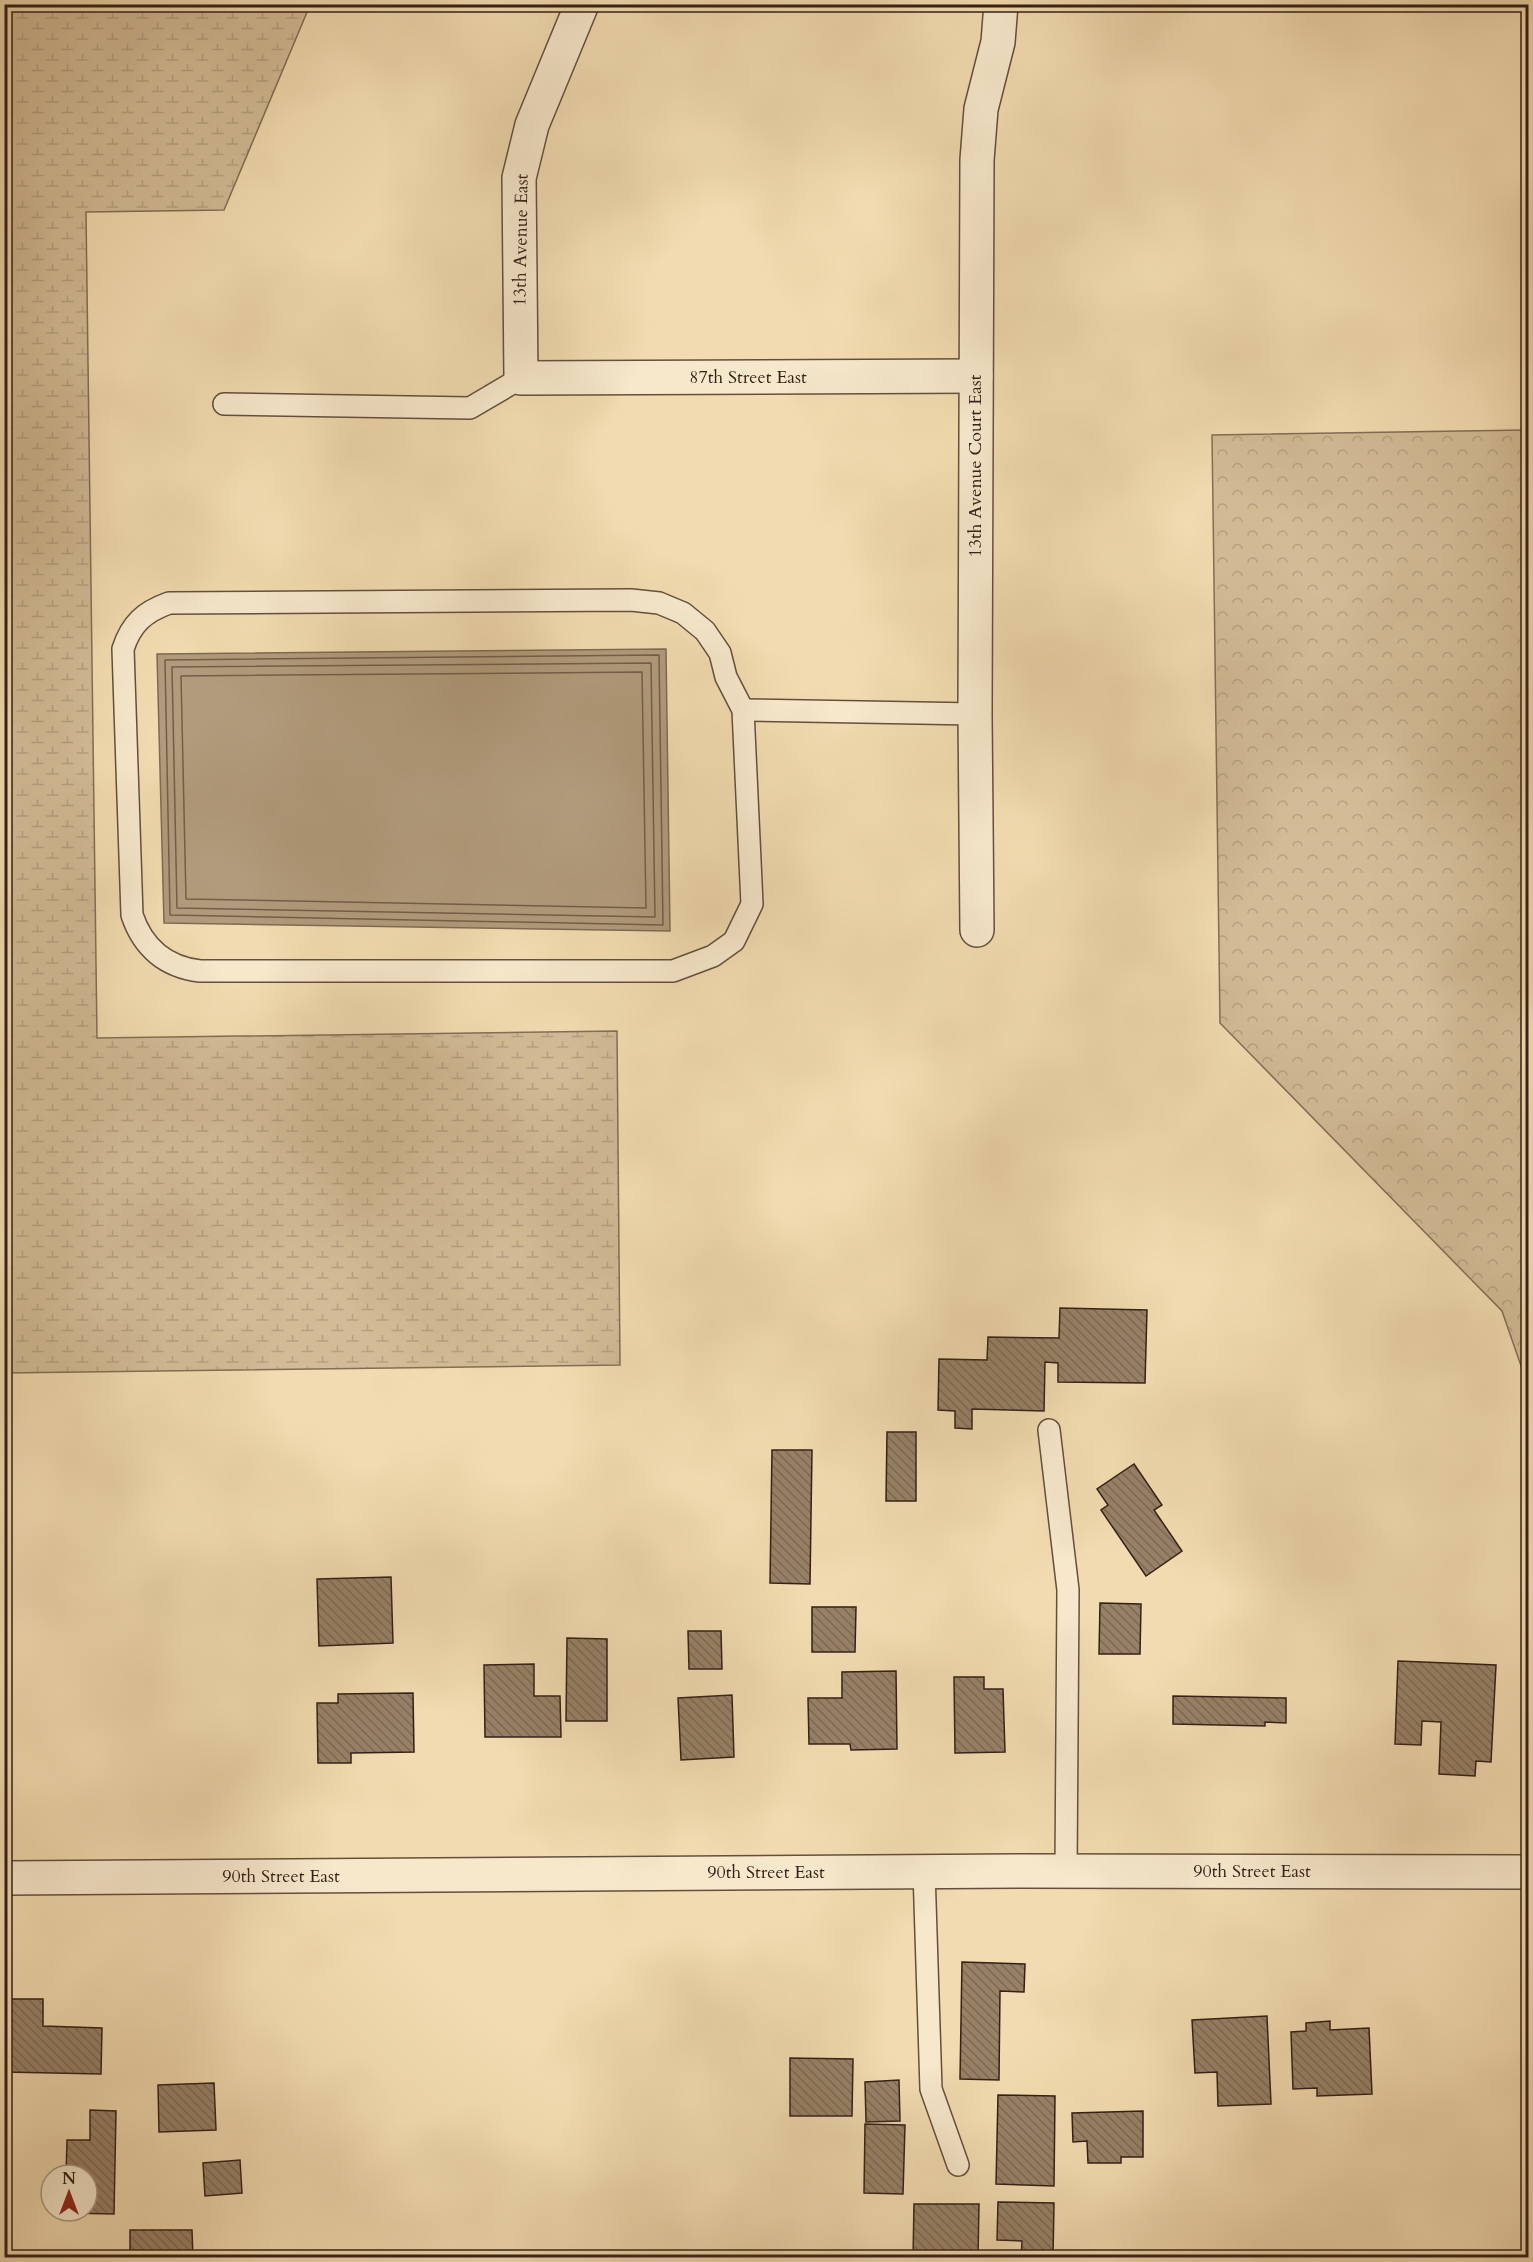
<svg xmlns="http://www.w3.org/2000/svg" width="1533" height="2262" font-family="Cardo,serif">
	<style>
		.forest { fill: url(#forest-crowns); stroke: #836e57; stroke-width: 1.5 }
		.wetland { fill: url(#wetland-marsh); stroke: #836e57; stroke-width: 1.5 }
		.water { fill: #b19b7c; stroke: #7f6a54; stroke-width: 1.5 }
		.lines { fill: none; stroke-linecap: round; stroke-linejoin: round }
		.shore { stroke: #725e4a; stroke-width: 1.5 }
		.building { fill: url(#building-back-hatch); stroke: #342018; stroke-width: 1.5 }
		.service-casing { stroke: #644f3e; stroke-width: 24 }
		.minor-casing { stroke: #644f3e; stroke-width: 36 }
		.service { stroke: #f7e8cc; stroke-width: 21 }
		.minor { stroke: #f7e8cc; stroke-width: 33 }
		.labels { text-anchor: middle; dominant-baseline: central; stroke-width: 5; stroke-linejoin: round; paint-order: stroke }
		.street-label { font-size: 18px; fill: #342018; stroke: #f7e8cc }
	</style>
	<defs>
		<pattern id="forest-crowns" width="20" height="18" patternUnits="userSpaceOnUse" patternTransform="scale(1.5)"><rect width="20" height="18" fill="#d2bb96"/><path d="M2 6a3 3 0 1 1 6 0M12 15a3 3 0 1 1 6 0" fill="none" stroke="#b5a081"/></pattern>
		<pattern id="wetland-marsh" width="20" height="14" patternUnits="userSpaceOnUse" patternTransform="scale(1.5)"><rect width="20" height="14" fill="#d2bb96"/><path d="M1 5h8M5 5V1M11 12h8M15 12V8" fill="none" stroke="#b5a081"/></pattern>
		<pattern id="building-back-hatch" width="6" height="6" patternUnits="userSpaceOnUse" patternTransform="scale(1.5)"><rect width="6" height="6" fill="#978167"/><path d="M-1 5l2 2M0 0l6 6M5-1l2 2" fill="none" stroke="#7c6954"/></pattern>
	</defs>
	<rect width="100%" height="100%" fill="#f2dbb0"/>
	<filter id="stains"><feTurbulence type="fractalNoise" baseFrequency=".00333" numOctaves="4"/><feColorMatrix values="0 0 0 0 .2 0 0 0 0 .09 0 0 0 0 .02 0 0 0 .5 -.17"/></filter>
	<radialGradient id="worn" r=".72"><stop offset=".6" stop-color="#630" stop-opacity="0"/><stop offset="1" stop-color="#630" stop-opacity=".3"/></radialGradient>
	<polygon class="forest" points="1528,430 1528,1386 1502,1311 1220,1023 1212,435"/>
	<polygon class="wetland" points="4,5 310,5 224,210 86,212 97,1038 617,1031 620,1365 5,1373"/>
	<polygon class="water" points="666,649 670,931 164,923 157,654"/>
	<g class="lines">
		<g class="shore">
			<polygon points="659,655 663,925 170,915 165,660"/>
			<polygon points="651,663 655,917 177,908 172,667"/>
			<polygon points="642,672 646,908 186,899 181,676"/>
		</g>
	</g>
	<g class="building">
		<polygon points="1060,1308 1147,1310 1145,1383 1058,1382 1058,1363 1045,1362 1044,1411 972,1409 972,1429 955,1428 955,1411 938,1410 939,1359 987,1360 988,1337 1059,1338"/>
		<polygon points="887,1432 916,1432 916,1501 886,1501"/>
		<polygon points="772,1450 812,1450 810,1584 770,1583"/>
		<polygon points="1134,1464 1162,1505 1154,1510 1182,1551 1146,1576 1101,1510 1108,1505 1097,1489"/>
		<polygon points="391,1577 393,1643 319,1646 317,1579"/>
		<polygon points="1100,1603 1141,1604 1140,1654 1099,1654"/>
		<polygon points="812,1607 856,1607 855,1652 812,1652"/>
		<polygon points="688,1631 721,1631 722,1669 689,1669"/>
		<polygon points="567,1638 607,1639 607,1721 566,1721"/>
		<polygon points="1398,1661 1496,1665 1491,1762 1476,1761 1475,1776 1439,1774 1441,1722 1422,1721 1421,1745 1395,1744"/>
		<polygon points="534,1664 534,1696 560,1696 561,1737 485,1737 484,1665"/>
		<polygon points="896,1671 897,1749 851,1750 850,1744 809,1744 808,1698 842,1698 842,1672"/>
		<polygon points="954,1677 984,1677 984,1689 1003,1689 1005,1752 955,1753"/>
		<polygon points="413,1693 414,1752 351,1753 351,1763 318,1763 317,1703 338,1703 338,1694"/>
		<polygon points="732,1695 734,1757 681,1760 678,1698"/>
		<polygon points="1173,1696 1286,1698 1286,1723 1265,1722 1265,1726 1173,1724"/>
		<polygon points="962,1962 1025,1964 1024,1992 1000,1991 999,2080 960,2079"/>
		<polygon points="4,1999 43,1999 43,2026 102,2028 101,2074 4,2072"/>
		<polygon points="1267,2016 1271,2104 1218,2106 1217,2072 1195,2073 1192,2020"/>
		<polygon points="1330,2021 1330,2030 1369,2028 1372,2094 1317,2096 1317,2088 1293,2089 1291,2032 1306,2031 1306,2023"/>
		<polygon points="790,2058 853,2059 852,2116 790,2116"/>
		<polygon points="899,2080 900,2121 866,2122 865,2082"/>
		<polygon points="214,2083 216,2130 159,2132 158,2085"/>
		<polygon points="998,2095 1055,2096 1054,2186 996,2184"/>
		<polygon points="90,2110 116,2111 114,2214 65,2213 87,2211 87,2175 66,2175 67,2140 90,2140"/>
		<polygon points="1143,2111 1143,2157 1121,2157 1121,2163 1088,2163 1087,2141 1073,2142 1072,2113"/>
		<polygon points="865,2124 905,2125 903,2194 864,2193"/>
		<polygon points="240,2160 242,2193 205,2196 203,2163"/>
		<polygon points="998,2202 1054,2203 1053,2258 1021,2258 1022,2241 997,2240"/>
		<polygon points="914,2204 979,2204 978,2258 913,2258"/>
		<polygon points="130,2230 192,2230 193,2258 130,2258"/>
	</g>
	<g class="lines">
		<defs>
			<g id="service">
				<polyline points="224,404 470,408 521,378"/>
				<path d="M 631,600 L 659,603 L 683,613 L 705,631 L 720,653 L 726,677 L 743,710 L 752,904 L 734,941 L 713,956 L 673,971 L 200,971 C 166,967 143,948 132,915 L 123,649 C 131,624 144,612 169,603 Z"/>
				<polyline points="743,710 975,714"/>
				<polyline points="1049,1430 1068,1590 1066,1871"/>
				<polyline points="924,1871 931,2089 958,2165"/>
			</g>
			<g id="minor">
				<polyline points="582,4 532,125 519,178 521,378 976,376"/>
				<polyline points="977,930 975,714 977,160 981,109 998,42 1001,4"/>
				<polyline points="4,1878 1017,1871 1528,1872"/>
			</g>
		</defs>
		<use href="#service" class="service-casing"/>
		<use href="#minor" class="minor-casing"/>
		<use href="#service" class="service"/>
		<use href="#minor" class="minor"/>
	</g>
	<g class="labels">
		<g class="street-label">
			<text transform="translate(521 240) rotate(-89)">13th Avenue East</text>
			<text x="748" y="377">87th Street East</text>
			<text transform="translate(975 466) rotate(-90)">13th Avenue Court East</text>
			<text x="1252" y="1871">90th Street East</text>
			<text x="766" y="1872">90th Street East</text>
			<text x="281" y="1876">90th Street East</text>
		</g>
	</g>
	<rect width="1533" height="2262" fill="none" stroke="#f2dbb0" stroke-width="24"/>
	<rect x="6" y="6" width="1521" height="2250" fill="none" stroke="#342018" stroke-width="3"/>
	<rect x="12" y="12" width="1509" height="2238" fill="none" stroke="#342018" stroke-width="1.5"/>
	<g transform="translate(69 2193)"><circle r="28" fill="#f7e8cc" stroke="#a99884" stroke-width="1.5"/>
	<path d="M0-4.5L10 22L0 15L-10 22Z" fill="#8f2418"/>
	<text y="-9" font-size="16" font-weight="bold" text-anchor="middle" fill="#342018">N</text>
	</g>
	<rect width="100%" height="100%" filter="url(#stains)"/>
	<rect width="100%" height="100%" fill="url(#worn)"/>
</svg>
